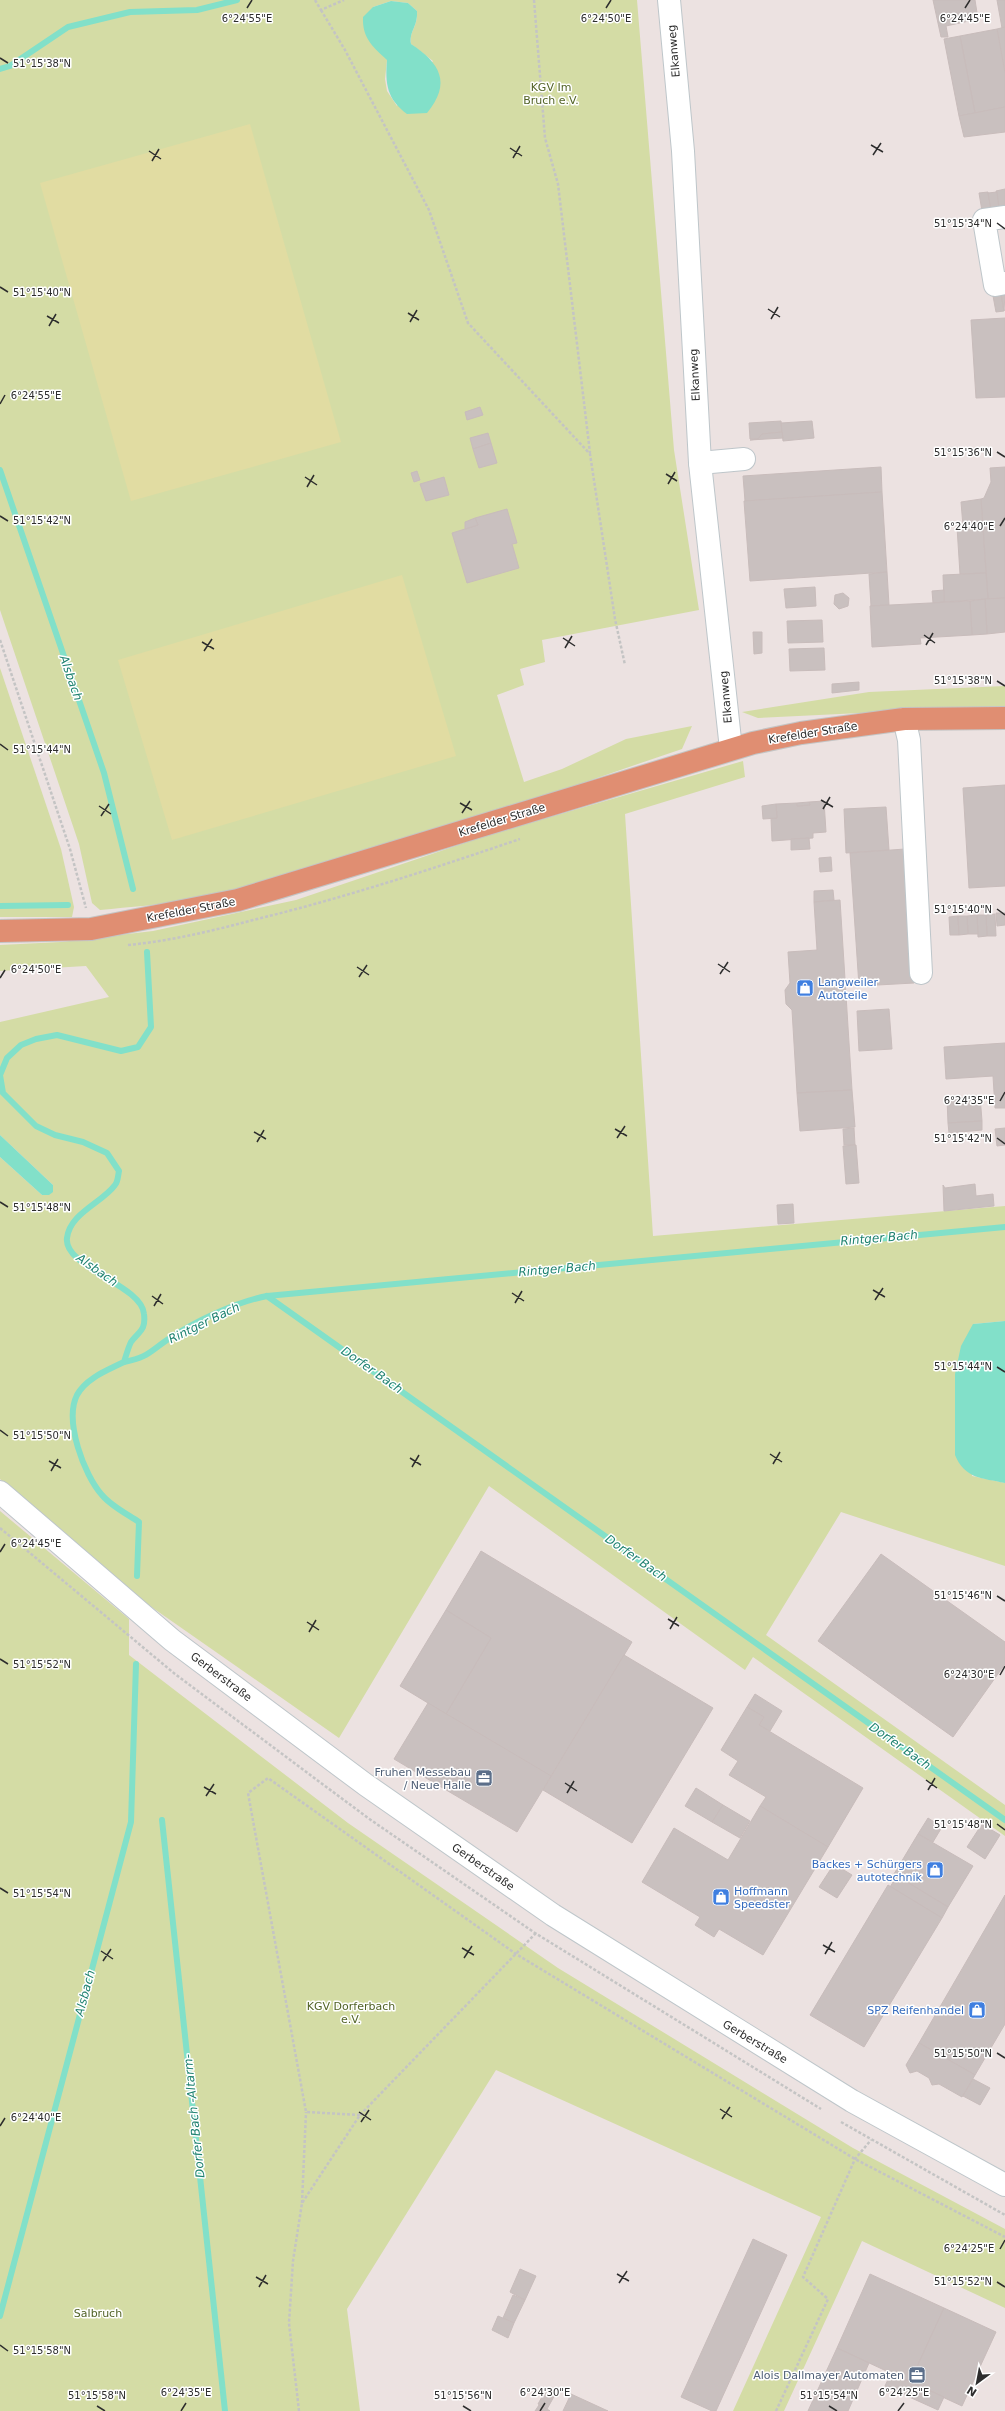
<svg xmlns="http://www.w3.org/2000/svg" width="1005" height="2411" font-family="'DejaVu Sans',sans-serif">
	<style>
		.green { fill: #d4dca5; fill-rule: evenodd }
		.pitch { fill: #e1dca2 }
		.water { fill: #82e0c9 }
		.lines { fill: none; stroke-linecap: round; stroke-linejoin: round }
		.stream { stroke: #82e0c9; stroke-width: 6 }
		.building { fill: #c9c0bf; stroke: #c8bcbb }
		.minor-casing { stroke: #bec6ca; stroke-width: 24 }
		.major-casing { stroke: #c4c4c4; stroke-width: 24 }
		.path { stroke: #c4c4c4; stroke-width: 2.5; stroke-dasharray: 3 2; stroke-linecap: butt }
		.minor { stroke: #fff; stroke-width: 22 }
		.major { stroke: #e08e72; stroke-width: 22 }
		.ticks { fill: none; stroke: #2d2d2d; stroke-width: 1.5 }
		.labels { text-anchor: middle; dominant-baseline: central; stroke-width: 3; stroke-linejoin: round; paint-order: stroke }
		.street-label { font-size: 11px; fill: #2d2d2d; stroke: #fff }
		.park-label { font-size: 11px; fill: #516225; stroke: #fff }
		.shop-label { font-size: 11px; fill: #366cbe; stroke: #fff; text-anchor: start }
		.service-label { font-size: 11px; fill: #4e5e75; stroke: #fff; text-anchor: end }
		.water-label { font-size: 12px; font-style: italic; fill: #1e8270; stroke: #fff }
		.ticks-label { font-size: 10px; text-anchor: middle; fill: #2d2d2d; stroke: #fff; stroke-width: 3; stroke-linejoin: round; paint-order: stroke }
	</style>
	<rect width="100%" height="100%" fill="#ece2e1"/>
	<g class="green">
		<path d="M 0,0 L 637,0 L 674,450 L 699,610 L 542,640 L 545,662 L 520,669 L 524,685 L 497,695 L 524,782 L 562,769 L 626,739 L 692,726 L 682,749 C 521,803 358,866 190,899 C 161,905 130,907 100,910 L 92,903 L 79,844 L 0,610 ZM 391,1 L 408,3 L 417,11 C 418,28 409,30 411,44 L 433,61 L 397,106 L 387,91 L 385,79 L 387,60 L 373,7 Z"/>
		<polygon points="0,668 61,849 74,907 72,917 0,917"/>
		<polygon points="1005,686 1005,706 758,718 742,712 869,692"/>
		<polygon points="743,761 745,777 625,814 653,1236 1005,1206 1005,1321 973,1324 972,1476 1005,1483 1005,1566 841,1512 766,1635 1005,1805 1005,1836 753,1657 745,1670 489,1486 339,1738 130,1592 0,1479 0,1157 42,1195 53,1185 0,1135 0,1022 109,997 86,966 0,971 0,945 61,942 153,931 296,900 488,835"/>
		<polygon points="0,1511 129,1619 129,1655 348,1823 558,1968 853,2148 1005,2229 1005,2308 862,2241 784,2411 733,2411 821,2217 496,2070 347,2309 360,2411 0,2411"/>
	</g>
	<g class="pitch">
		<polygon points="250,124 341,442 131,501 40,183"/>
		<polygon points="402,575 456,756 172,840 118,660"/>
	</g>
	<g class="water">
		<path d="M 391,1 L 408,3 L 417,11 C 418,27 409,31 411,44 C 440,63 452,83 427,113 L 407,114 C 387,99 385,84 387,60 C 373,47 362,38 363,17 L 373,7 Z"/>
		<polygon points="0,1135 53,1185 53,1192 49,1195 42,1195 0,1157"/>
		<path d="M 1005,1321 L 1005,1483 C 982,1478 965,1479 955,1455 L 955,1374 L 961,1346 L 973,1324 Z"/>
	</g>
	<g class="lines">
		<g class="stream">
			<polyline points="0,69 10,66 68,27 130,12 197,10 237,0"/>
			<polyline points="0,470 104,773 133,889"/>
			<polyline points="0,906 68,905"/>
			<polyline points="267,1296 1005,1820"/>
			<path d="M 124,1362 C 148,1357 148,1353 167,1340 C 194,1322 235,1302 267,1296 L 1005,1227"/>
			<path d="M 137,1576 L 139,1522 C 127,1514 111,1506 102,1495 C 84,1475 64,1421 77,1395 C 86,1378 108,1370 124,1362 C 126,1356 128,1348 131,1342 C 139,1331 146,1331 144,1314 C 142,1285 63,1267 67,1238 C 70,1213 102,1203 115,1185 C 118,1182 118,1175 119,1171 L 107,1153 L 83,1142 L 55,1135 L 36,1126 L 3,1093 L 0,1075 L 7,1058 L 21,1045 L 36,1039 L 57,1035 L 121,1051 L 138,1047 L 151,1027 L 147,952"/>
			<polyline points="162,1820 225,2411"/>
			<polyline points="0,2316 131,1822 136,1664"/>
		</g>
	</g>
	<g class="building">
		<polygon points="933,0 975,0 978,19 946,26 948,37 941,37"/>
		<polygon points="997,0 1005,0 1005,27 1002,28"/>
		<polygon points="1005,27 1005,73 997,29"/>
		<polygon points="997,29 1005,73 1005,107 975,113 960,36"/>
		<polygon points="960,36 975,113 959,116 944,39"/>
		<polygon points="1005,107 1005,132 964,137 959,116"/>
		<polygon points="1005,189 1005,207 999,208 996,191"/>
		<polygon points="988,192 991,209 982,211 979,193"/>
		<polygon points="997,192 999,208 991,210 988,193"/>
		<polygon points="1001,294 1004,311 996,312 993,296"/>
		<polygon points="1001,294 1005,294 1004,311"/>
		<polygon points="1005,318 1005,397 976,398 971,320"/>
		<polygon points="480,407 483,415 467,420 465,412"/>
		<polygon points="781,421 782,432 762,434 758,439 750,439 749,423"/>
		<polygon points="812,421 814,438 783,441 781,423"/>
		<polygon points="782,432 783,438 750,440 758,439 762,434"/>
		<polygon points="488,433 491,443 473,449 470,438"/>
		<polygon points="491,443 497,463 479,468 473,449"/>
		<polygon points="881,467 882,492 745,501 743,476"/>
		<polygon points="1005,467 1005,525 983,526 981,499 984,498 991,482 990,468"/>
		<polygon points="417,471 420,480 414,482 411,473"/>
		<polygon points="444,477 449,495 426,501 420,484"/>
		<polygon points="882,492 887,572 750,581 744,501"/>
		<polygon points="981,499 986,573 960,574 957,527 963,526 961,502"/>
		<polygon points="507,509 517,543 512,544 519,568 467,583 452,533 478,525 475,518"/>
		<polygon points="475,518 478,525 465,529 465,522"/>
		<polygon points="1005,525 1005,598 988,599 983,526"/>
		<polygon points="887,572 889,605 871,606 869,574"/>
		<polygon points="986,573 988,599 944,602 943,575"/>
		<polygon points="815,587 816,606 786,608 784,589"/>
		<polygon points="944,590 944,602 933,603 932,591"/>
		<polygon points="843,593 849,598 848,606 839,609 834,604 835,595"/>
		<polygon points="1005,598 1005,632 987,634 985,599"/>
		<polygon points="985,599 987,634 972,635 970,601"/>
		<polygon points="970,601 972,635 920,638 921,644 872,647 870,606"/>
		<polygon points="822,620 823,642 788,643 787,621"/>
		<polygon points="753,632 762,632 762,653 754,654"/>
		<polygon points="824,648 825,670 790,671 789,649"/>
		<polygon points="859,682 859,690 832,693 832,684"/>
		<polygon points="1005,785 1005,886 969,888 963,788"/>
		<polygon points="824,801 826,832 813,833 813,838 772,841 771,818 777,818 776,804 797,803 797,806 810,805 809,802"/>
		<polygon points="809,802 810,805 797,806 797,803"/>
		<polygon points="776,804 777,818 763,819 762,806"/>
		<polygon points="886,807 889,850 846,853 844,809"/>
		<polygon points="809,838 810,849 791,850 791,839"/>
		<polygon points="905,849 914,983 859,986 850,853"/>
		<polygon points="831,857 832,871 820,872 819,858"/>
		<polygon points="833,890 834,900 814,902 814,891"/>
		<polygon points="840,900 852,1090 797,1093 792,1010 786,1004 785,990 790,983 788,952 817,950 814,902"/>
		<polygon points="996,913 1005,913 1005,925 997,926"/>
		<polygon points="995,914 996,936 987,936 986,915"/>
		<polygon points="977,915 986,915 987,936 978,937"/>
		<polygon points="977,915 978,934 968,934 967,916"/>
		<polygon points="958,916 959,935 950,935 949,917"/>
		<polygon points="958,916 967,916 968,934 959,935"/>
		<polygon points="889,1009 892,1049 859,1051 857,1011"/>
		<polygon points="1005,1043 1005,1108 995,1108 993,1076 946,1079 944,1047"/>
		<polygon points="852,1090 855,1127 800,1131 797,1093"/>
		<polygon points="980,1096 982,1121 948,1123 947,1099"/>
		<polygon points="982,1121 982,1130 949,1133 948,1123"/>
		<polygon points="854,1128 855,1145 844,1145 843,1129"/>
		<polygon points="1005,1128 1005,1145 997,1146 995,1129"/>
		<polygon points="856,1145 859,1183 846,1184 843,1146"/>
		<polygon points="975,1184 976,1196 993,1194 994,1206 944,1211 943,1185 945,1188"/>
		<polygon points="793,1204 794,1223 778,1224 777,1205"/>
		<polygon points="481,1551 632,1642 551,1776 446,1714 491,1638 446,1610"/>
		<polygon points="881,1554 1005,1642 1005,1664 953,1737 818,1641"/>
		<polygon points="446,1610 491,1638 446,1714 400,1686"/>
		<polygon points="624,1655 713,1708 632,1843 543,1790"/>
		<polygon points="755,1694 782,1711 770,1731 759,1725 764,1717 747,1707"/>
		<polygon points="428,1703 551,1776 517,1832 394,1759"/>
		<polygon points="747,1707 764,1717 759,1725 863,1788 828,1847 760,1806 766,1797 729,1775 738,1761 721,1750"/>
		<polygon points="696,1788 723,1805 712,1822 685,1806"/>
		<polygon points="723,1805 750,1821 740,1838 712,1822"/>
		<polygon points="760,1806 828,1847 763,1955 719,1929 714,1937 695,1925 700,1917 642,1882 674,1828 728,1860"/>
		<polygon points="928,1818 942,1827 933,1842 918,1834"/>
		<polygon points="982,1824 1000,1835 985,1859 967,1847"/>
		<polygon points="918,1834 973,1866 948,1907 894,1874"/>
		<polygon points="834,1864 852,1875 837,1898 819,1887"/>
		<polygon points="897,1876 948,1907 942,1918 890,1887"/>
		<polygon points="888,1885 942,1918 864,2047 810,2015"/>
		<polygon points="1005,1895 1005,2024 975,2075 919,2043"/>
		<polygon points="919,2043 975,2075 962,2097 939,2084 932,2085 929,2078 917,2071 910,2073 906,2065"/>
		<polygon points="973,2079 990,2088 980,2105 963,2096"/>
		<polygon points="753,2239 787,2255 716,2411 712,2411 681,2397"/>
		<polygon points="520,2269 536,2276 525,2300 510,2292"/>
		<polygon points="870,2274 944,2308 910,2382 837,2348"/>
		<polygon points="513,2295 525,2300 514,2323 503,2318"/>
		<polygon points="944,2308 996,2332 962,2406 910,2382"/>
		<polygon points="498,2316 514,2323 508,2338 492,2330"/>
		<polygon points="837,2348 869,2363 848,2411 808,2411"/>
		<polygon points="891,2373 944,2397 938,2410 885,2386"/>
		<polygon points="547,2388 556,2393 547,2409 538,2404"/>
		<polygon points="571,2394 608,2411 563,2411"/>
		<polygon points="539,2405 547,2409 550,2411 535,2411"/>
	</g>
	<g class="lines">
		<defs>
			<g id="minor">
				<polyline points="669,0 683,151 700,463 731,749"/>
				<polyline points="1005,217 984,220 995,285 1005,283"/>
				<polyline points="700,463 744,459"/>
				<polyline points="904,719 909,740 921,973"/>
				<polyline points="0,1492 172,1640 366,1785 553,1915 852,2101 1005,2185"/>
			</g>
			<polyline id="major" points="0,931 91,929 238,900 753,743 801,733 904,719 1005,718"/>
		</defs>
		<use href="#minor" class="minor-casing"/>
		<use href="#major" class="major-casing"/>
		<g class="path">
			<polyline points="315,0 321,10 344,0"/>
			<polyline points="534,0 545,138 558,184 590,453"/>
			<polyline points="321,10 345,50 429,210 468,323 590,454 615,619 625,665"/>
			<polyline points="0,640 70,849 86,908"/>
			<path d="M 128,945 C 170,941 212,931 253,920 C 344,898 432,869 520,839"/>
			<polyline points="0,1528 175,1674 368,1818 535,1933 821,2109"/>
			<polyline points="360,2115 306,2112 248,1793 268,1778 516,1954 855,2159 1005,2237"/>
			<polyline points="841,2122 1005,2215"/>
			<polyline points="302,2203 306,2112"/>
			<polyline points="299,2411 289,2323 293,2261 302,2203 360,2115 536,1933"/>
			<polyline points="776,2411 828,2299 803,2277 855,2159 871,2140"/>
		</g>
		<use href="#minor" class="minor"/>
		<use href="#major" class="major"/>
	</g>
	<path class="ticks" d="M 247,8 L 252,0M 606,8 L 611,0M 965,8 L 970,0M 0,58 L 8,63M 871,145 L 883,152M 510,148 L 522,156M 149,151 L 161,159M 873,155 L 881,143M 513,158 L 520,146M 152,161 L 159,149M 997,223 L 1005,229M 0,287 L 8,292M 768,309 L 780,317M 408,313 L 419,320M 47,316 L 59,323M 771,319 L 778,307M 410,322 L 417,310M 49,326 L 56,314M 0,404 L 5,395M 997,452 L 1005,457M 666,474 L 677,481M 305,477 L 317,485M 668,484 L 675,472M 307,487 L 314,475M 0,516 L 8,521M 1000,526 L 1005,518M 924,635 L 935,643M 563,638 L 575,646M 202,642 L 214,649M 926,645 L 933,633M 565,648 L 572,636M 204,651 L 212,639M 997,681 L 1005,686M 0,744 L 8,750M 821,800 L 833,807M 460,803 L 472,810M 99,806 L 111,814M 823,809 L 830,797M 462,813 L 470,801M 101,816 L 109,804M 997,909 L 1005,915M 718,964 L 730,972M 357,967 L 369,975M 720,974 L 728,962M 359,977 L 367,965M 0,978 L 5,970M 1000,1101 L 1005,1092M 615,1129 L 627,1136M 254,1132 L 266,1139M 617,1138 L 625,1126M 997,1138 L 1005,1144M 257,1142 L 264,1130M 0,1202 L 8,1207M 873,1290 L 885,1297M 512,1293 L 524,1301M 152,1296 L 163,1304M 875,1300 L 883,1288M 515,1303 L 522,1291M 154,1306 L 161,1294M 997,1367 L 1005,1372M 0,1430 L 8,1436M 770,1454 L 782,1462M 410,1458 L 421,1465M 49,1461 L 61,1468M 773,1464 L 780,1452M 412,1467 L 419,1455M 51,1471 L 58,1459M 0,1552 L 5,1544M 997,1596 L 1005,1601M 668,1619 L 679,1626M 307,1622 L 319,1630M 670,1629 L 677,1617M 309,1632 L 316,1620M 0,1659 L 8,1664M 1000,1675 L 1005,1666M 926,1780 L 937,1788M 565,1783 L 577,1791M 204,1787 L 216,1794M 928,1790 L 935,1778M 567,1793 L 574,1781M 206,1796 L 214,1784M 997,1824 L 1005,1830M 0,1888 L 8,1893M 823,1945 L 835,1952M 462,1948 L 474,1955M 101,1951 L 113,1959M 825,1954 L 832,1942M 464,1958 L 472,1946M 103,1961 L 111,1949M 997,2053 L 1005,2058M 720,2109 L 732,2117M 359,2112 L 371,2120M 722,2119 L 730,2107M 361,2122 L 369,2110M 0,2126 L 5,2118M 1000,2249 L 1005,2240M 617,2274 L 629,2281M 256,2277 L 268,2284M 997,2282 L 1005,2287M 619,2283 L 627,2271M 259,2287 L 266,2275M 0,2345 L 8,2351M 97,2406 L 105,2411M 463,2406 L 471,2411M 829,2406 L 837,2411M 181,2411 L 186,2403M 540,2411 L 545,2403M 898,2411 L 904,2403"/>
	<defs>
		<symbol id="shop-square" viewBox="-11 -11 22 22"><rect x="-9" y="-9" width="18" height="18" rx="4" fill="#3f7fe0" stroke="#fff"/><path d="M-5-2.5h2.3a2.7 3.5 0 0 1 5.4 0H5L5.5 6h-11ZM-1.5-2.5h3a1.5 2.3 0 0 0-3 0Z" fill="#fff"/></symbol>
		<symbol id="office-square" viewBox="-11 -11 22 22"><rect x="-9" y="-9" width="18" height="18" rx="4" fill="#5c6f8a" stroke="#fff"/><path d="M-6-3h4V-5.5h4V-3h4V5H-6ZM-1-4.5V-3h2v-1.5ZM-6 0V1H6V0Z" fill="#fff"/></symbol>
	</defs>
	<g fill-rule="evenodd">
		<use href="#shop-square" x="795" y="978" width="20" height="20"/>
		<use href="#office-square" x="474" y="1768" width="20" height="20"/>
		<use href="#shop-square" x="925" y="1860" width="20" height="20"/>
		<use href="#shop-square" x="711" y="1887" width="20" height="20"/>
		<use href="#shop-square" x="967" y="2000" width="20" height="20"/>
		<use href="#office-square" x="907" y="2365" width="20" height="20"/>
	</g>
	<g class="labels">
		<g class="street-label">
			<text transform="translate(674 51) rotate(-95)">Elkanweg</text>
			<text transform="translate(695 375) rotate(-93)">Elkanweg</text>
			<text transform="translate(726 697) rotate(-95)">Elkanweg</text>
			<text transform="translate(813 733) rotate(-9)">Krefelder Straße</text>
			<text transform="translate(502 820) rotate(-17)">Krefelder Straße</text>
			<text transform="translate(191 910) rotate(-11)">Krefelder Straße</text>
			<text transform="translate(221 1677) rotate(37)">Gerberstraße</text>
			<text transform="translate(483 1867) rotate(35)">Gerberstraße</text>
			<text transform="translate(755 2042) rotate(31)">Gerberstraße</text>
		</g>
		<g class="park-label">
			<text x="551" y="87">KGV Im<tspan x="551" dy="13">Bruch e.V.</tspan></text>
			<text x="351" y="2006">KGV Dorferbach<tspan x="351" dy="13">e.V.</tspan></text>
			<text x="98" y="2313">Salbruch</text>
		</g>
		<g class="shop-label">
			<text x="818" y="982">Langweiler<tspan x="818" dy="13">Autoteile</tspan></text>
			<text x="922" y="1864" text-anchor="end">Backes + Schürgers<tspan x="922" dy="13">autotechnik</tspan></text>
			<text x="734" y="1891">Hoffmann<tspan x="734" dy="13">Speedster</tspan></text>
			<text x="964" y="2010" text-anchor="end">SPZ Reifenhandel</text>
		</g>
		<g class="service-label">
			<text x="471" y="1772">Fruhen Messebau<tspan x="471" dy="13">/ Neue Halle</tspan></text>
			<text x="904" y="2375">Alois Dallmayer Automaten</text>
		</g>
		<g class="water-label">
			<text transform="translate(71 678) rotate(71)">Alsbach</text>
			<text transform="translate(879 1238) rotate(-5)">Rintger Bach</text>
			<text transform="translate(557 1269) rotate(-5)">Rintger Bach</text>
			<text transform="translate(97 1270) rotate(35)">Alsbach</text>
			<text transform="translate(204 1323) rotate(-26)">Rintger Bach</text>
			<text transform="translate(372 1370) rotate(35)">Dorfer Bach</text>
			<text transform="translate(636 1558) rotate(35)">Dorfer Bach</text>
			<text transform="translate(900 1746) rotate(35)">Dorfer Bach</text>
			<text transform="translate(85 1993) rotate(-75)">Alsbach</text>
			<text transform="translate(194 2116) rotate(-96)">Dorfer Bach -Altarm-</text>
		</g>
	</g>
	<g class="ticks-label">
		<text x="247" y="22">6°24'55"E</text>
		<text x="606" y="22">6°24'50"E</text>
		<text x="965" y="22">6°24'45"E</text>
		<text x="42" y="67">51°15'38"N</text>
		<text x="963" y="227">51°15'34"N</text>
		<text x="42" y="296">51°15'40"N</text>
		<text x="36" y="399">6°24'55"E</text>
		<text x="963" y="456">51°15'36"N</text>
		<text x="42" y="524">51°15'42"N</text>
		<text x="969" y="530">6°24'40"E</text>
		<text x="963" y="684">51°15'38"N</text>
		<text x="42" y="753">51°15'44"N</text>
		<text x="963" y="913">51°15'40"N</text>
		<text x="36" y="973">6°24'50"E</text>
		<text x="969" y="1104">6°24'35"E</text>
		<text x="963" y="1142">51°15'42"N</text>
		<text x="42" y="1211">51°15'48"N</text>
		<text x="963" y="1370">51°15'44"N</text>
		<text x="42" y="1439">51°15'50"N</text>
		<text x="36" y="1547">6°24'45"E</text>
		<text x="963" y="1599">51°15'46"N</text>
		<text x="42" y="1668">51°15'52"N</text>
		<text x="969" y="1678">6°24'30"E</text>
		<text x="963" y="1828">51°15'48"N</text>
		<text x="42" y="1897">51°15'54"N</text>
		<text x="963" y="2057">51°15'50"N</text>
		<text x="36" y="2121">6°24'40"E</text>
		<text x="969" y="2252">6°24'25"E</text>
		<text x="963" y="2285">51°15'52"N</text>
		<text x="42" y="2354">51°15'58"N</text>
		<text x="186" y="2396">6°24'35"E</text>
		<text x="545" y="2396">6°24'30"E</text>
		<text x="904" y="2396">6°24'25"E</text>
		<text x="97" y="2399">51°15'58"N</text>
		<text x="463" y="2399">51°15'56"N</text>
		<text x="829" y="2399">51°15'54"N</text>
	</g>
	<g transform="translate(977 2383) rotate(212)" stroke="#ffffff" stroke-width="3" paint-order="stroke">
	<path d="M0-3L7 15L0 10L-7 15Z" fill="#2d2d2d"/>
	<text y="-6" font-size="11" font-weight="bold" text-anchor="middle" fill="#2d2d2d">N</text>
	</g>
</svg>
